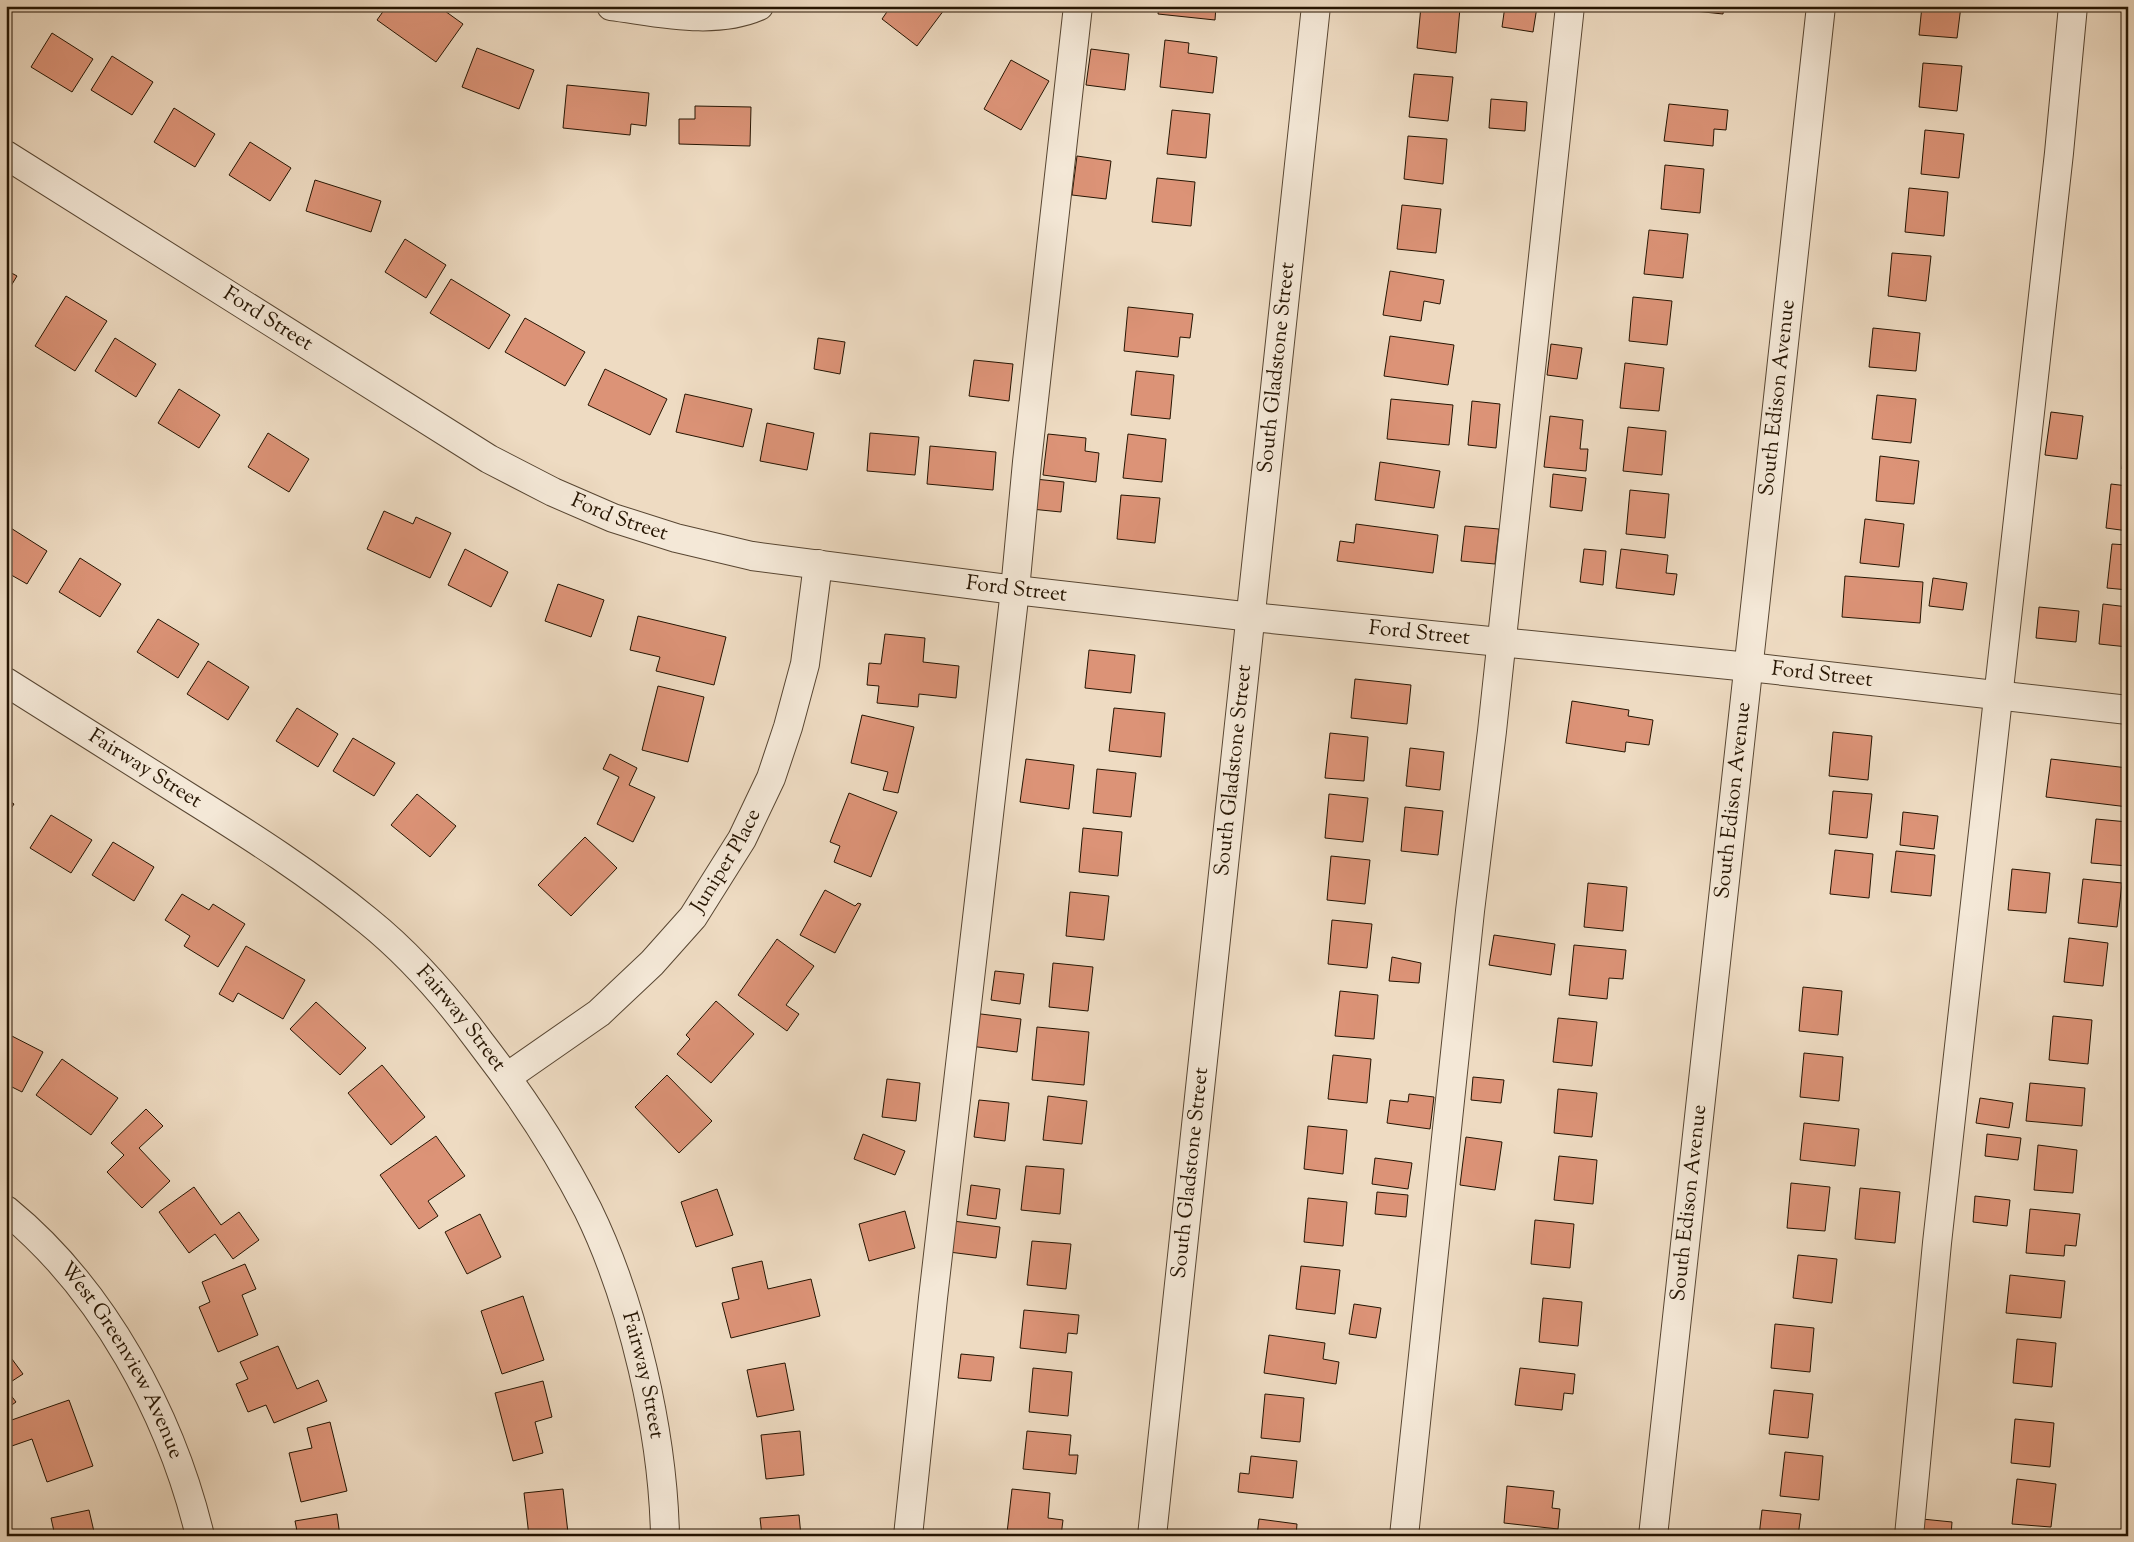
<svg xmlns="http://www.w3.org/2000/svg" width="2134" height="1542" font-family="'Sorts Mill Goudy',serif">
	<style>
		.building { fill: #dc9377; stroke: #261502 }
		.lines { fill: none; stroke-linecap: round; stroke-linejoin: round }
		.minor-casing { stroke: #584632; stroke-width: 30 }
		.minor { stroke: #f4e8d7; stroke-width: 28 }
		.labels { text-anchor: middle; dominant-baseline: central; stroke-width: 4; stroke-linejoin: round; paint-order: stroke }
		.street-label { font-size: 21px; fill: #261502; stroke: #f4e8d7 }
	</style>
	<rect width="100%" height="100%" fill="#eedbc2"/>
	<filter id="stains"><feTurbulence type="fractalNoise" baseFrequency=".004" numOctaves="4"/><feColorMatrix values="0 0 0 0 .2 0 0 0 0 .09 0 0 0 0 .02 0 0 0 .5 -.17"/></filter>
	<radialGradient id="worn" r=".72"><stop offset=".6" stop-color="#630" stop-opacity="0"/><stop offset="1" stop-color="#630" stop-opacity=".3"/></radialGradient>
	<g class="building">
		<polygon points="387,6 438,6 463,24 436,62 377,20"/>
		<polygon points="891,6 947,6 917,46 882,19"/>
		<polygon points="1159,6 1216,6 1215,20 1158,14"/>
		<polygon points="1421,6 1460,8 1456,53 1417,48"/>
		<polygon points="1505,6 1537,7 1533,32 1502,27"/>
		<polygon points="1685,6 1724,6 1723,14 1685,10"/>
		<polygon points="1922,6 1961,6 1957,38 1919,35"/>
		<polygon points="52,33 93,59 72,92 31,67"/>
		<polygon points="1165,40 1189,43 1188,53 1217,57 1213,93 1160,87"/>
		<polygon points="477,48 534,70 519,109 462,87"/>
		<polygon points="1091,49 1129,54 1125,90 1086,85"/>
		<polygon points="112,56 153,82 132,115 91,90"/>
		<polygon points="1011,60 1049,81 1021,130 984,109"/>
		<polygon points="1923,63 1962,66 1957,111 1919,107"/>
		<polygon points="1414,74 1453,77 1448,121 1409,117"/>
		<polygon points="567,85 649,93 646,126 631,124 630,135 563,128"/>
		<polygon points="1491,99 1527,102 1525,131 1489,128"/>
		<polygon points="1669,104 1728,110 1726,130 1714,129 1713,146 1664,141"/>
		<polygon points="695,106 751,107 750,146 679,144 679,119 695,119"/>
		<polygon points="174,108 215,134 195,167 154,142"/>
		<polygon points="1172,110 1210,114 1206,158 1167,154"/>
		<polygon points="1925,130 1964,134 1959,178 1921,174"/>
		<polygon points="1408,136 1447,139 1443,184 1404,179"/>
		<polygon points="250,142 291,168 270,201 229,175"/>
		<polygon points="1077,156 1111,161 1106,199 1072,195"/>
		<polygon points="1665,165 1704,169 1700,213 1661,209"/>
		<polygon points="1157,178 1195,182 1191,226 1152,222"/>
		<polygon points="315,180 381,201 371,232 306,211"/>
		<polygon points="1909,188 1948,192 1944,236 1905,232"/>
		<polygon points="1402,205 1441,209 1436,253 1397,249"/>
		<polygon points="1649,230 1688,234 1683,278 1644,274"/>
		<polygon points="405,239 446,265 426,298 385,272"/>
		<polygon points="1892,253 1931,256 1926,301 1888,296"/>
		<polygon points="6,270 17,276 6,294"/>
		<polygon points="1390,271 1444,280 1440,304 1424,301 1421,321 1383,315"/>
		<polygon points="451,279 510,315 489,349 430,313"/>
		<polygon points="66,296 107,321 75,371 35,346"/>
		<polygon points="1633,297 1672,301 1667,345 1629,341"/>
		<polygon points="1128,307 1193,314 1190,338 1180,337 1178,357 1124,351"/>
		<polygon points="525,318 585,352 565,386 505,352"/>
		<polygon points="1873,328 1920,333 1916,371 1869,367"/>
		<polygon points="1390,336 1454,345 1448,385 1384,376"/>
		<polygon points="115,338 156,364 136,397 95,371"/>
		<polygon points="818,338 845,342 840,374 814,369"/>
		<polygon points="1551,344 1582,348 1577,379 1547,375"/>
		<polygon points="974,360 1013,364 1009,401 969,396"/>
		<polygon points="1625,363 1664,368 1659,411 1620,408"/>
		<polygon points="605,369 667,399 650,435 588,405"/>
		<polygon points="1136,371 1174,375 1170,419 1131,415"/>
		<polygon points="179,389 220,415 199,448 158,423"/>
		<polygon points="685,394 752,409 743,447 676,432"/>
		<polygon points="1877,395 1916,399 1911,443 1872,439"/>
		<polygon points="1391,399 1453,405 1449,445 1387,439"/>
		<polygon points="1472,401 1500,404 1496,448 1468,445"/>
		<polygon points="2051,412 2083,416 2077,459 2045,455"/>
		<polygon points="1550,416 1583,420 1580,449 1588,449 1586,471 1544,467"/>
		<polygon points="767,423 814,433 807,470 760,461"/>
		<polygon points="2126,426 2128,426 2128,470 2122,469"/>
		<polygon points="1628,427 1666,431 1662,475 1623,471"/>
		<polygon points="268,433 309,459 289,492 248,467"/>
		<polygon points="870,433 919,437 915,475 867,471"/>
		<polygon points="1048,434 1086,438 1085,451 1099,453 1096,482 1043,475"/>
		<polygon points="1128,434 1166,439 1162,482 1123,478"/>
		<polygon points="930,446 996,452 993,490 927,484"/>
		<polygon points="1880,456 1919,461 1914,504 1876,501"/>
		<polygon points="1380,462 1440,471 1434,508 1375,500"/>
		<polygon points="1553,474 1586,478 1582,511 1550,507"/>
		<polygon points="1035,479 1064,482 1061,512 1031,509"/>
		<polygon points="2111,484 2128,486 2128,531 2106,528"/>
		<polygon points="1630,490 1669,494 1665,538 1626,534"/>
		<polygon points="1121,495 1160,498 1155,543 1117,539"/>
		<polygon points="384,511 413,524 416,517 451,533 430,578 367,549"/>
		<polygon points="1865,519 1904,524 1899,567 1860,563"/>
		<polygon points="1356,524 1438,535 1433,573 1337,561 1340,541 1354,543"/>
		<polygon points="6,525 47,551 27,584 6,572"/>
		<polygon points="1465,526 1499,529 1495,564 1461,561"/>
		<polygon points="2112,544 2128,545 2128,590 2107,588"/>
		<polygon points="465,549 508,572 491,607 448,585"/>
		<polygon points="1584,549 1606,551 1603,585 1580,582"/>
		<polygon points="1621,549 1668,555 1666,573 1677,574 1674,595 1616,588"/>
		<polygon points="80,558 121,584 100,617 59,592"/>
		<polygon points="1845,576 1923,582 1920,623 1842,617"/>
		<polygon points="1933,578 1967,583 1963,610 1929,606"/>
		<polygon points="558,584 604,600 591,637 545,621"/>
		<polygon points="2103,604 2128,607 2128,647 2099,644"/>
		<polygon points="2039,607 2079,611 2076,642 2036,638"/>
		<polygon points="638,616 726,637 714,685 656,671 660,657 630,650"/>
		<polygon points="158,619 199,644 178,678 137,652"/>
		<polygon points="885,634 925,638 923,662 959,666 956,698 919,694 918,707 877,703 879,686 867,685 869,663 881,664"/>
		<polygon points="1089,650 1135,655 1131,693 1085,688"/>
		<polygon points="208,661 249,687 228,720 187,694"/>
		<polygon points="1355,679 1411,685 1407,724 1351,718"/>
		<polygon points="658,686 704,697 688,762 642,750"/>
		<polygon points="1572,701 1629,710 1628,716 1653,720 1649,745 1626,742 1625,752 1566,743"/>
		<polygon points="297,708 338,734 318,767 276,741"/>
		<polygon points="1114,708 1165,713 1161,757 1109,751"/>
		<polygon points="862,715 914,727 898,793 883,790 888,772 851,763"/>
		<polygon points="1833,732 1872,736 1868,780 1829,776"/>
		<polygon points="1330,733 1368,737 1364,781 1325,778"/>
		<polygon points="353,738 395,763 374,796 333,771"/>
		<polygon points="1410,748 1444,752 1440,790 1406,786"/>
		<polygon points="610,754 637,768 629,785 655,797 633,842 597,824 619,777 603,769"/>
		<polygon points="1026,759 1074,765 1069,809 1020,802"/>
		<polygon points="2051,759 2128,768 2128,807 2046,797"/>
		<polygon points="1097,769 1136,773 1131,817 1093,813"/>
		<polygon points="1833,791 1872,794 1867,838 1829,834"/>
		<polygon points="849,793 897,812 871,877 834,862 840,846 830,842"/>
		<polygon points="417,794 456,826 430,857 391,825"/>
		<polygon points="1329,794 1368,798 1363,842 1325,838"/>
		<polygon points="6,799 14,804 6,816"/>
		<polygon points="1405,807 1443,811 1438,855 1401,851"/>
		<polygon points="1903,812 1938,816 1934,849 1900,845"/>
		<polygon points="51,815 92,840 71,873 30,848"/>
		<polygon points="2096,819 2128,822 2128,866 2091,863"/>
		<polygon points="1083,828 1122,832 1118,876 1079,872"/>
		<polygon points="585,837 617,868 571,916 538,885"/>
		<polygon points="113,842 154,867 134,901 92,875"/>
		<polygon points="1835,850 1873,854 1869,898 1830,894"/>
		<polygon points="1896,851 1935,855 1931,896 1891,892"/>
		<polygon points="1331,856 1370,860 1365,904 1327,900"/>
		<polygon points="2012,869 2050,873 2046,913 2008,910"/>
		<polygon points="2083,879 2122,883 2117,927 2078,923"/>
		<polygon points="1588,883 1627,887 1623,931 1584,927"/>
		<polygon points="825,890 855,906 858,903 861,904 835,953 800,935"/>
		<polygon points="1070,892 1109,896 1104,940 1066,936"/>
		<polygon points="182,894 209,910 213,904 245,924 218,967 184,946 190,936 165,920"/>
		<polygon points="1332,920 1372,924 1367,968 1328,964"/>
		<polygon points="1494,935 1555,944 1551,975 1489,965"/>
		<polygon points="2069,938 2108,943 2103,986 2064,982"/>
		<polygon points="777,939 814,966 786,1005 799,1014 787,1031 738,995"/>
		<polygon points="1574,945 1626,950 1623,979 1609,978 1607,999 1569,995"/>
		<polygon points="246,946 305,980 283,1019 238,993 233,1002 219,994"/>
		<polygon points="1392,957 1421,963 1419,983 1389,981"/>
		<polygon points="1053,963 1093,967 1088,1011 1049,1007"/>
		<polygon points="995,971 1024,974 1020,1004 991,1000"/>
		<polygon points="1803,987 1842,991 1838,1035 1799,1031"/>
		<polygon points="1340,991 1378,995 1374,1039 1335,1036"/>
		<polygon points="716,1001 754,1034 711,1083 677,1054 690,1039 686,1035"/>
		<polygon points="316,1002 366,1048 340,1075 290,1029"/>
		<polygon points="973,1013 1021,1019 1017,1052 970,1046"/>
		<polygon points="2053,1016 2092,1020 2088,1064 2049,1060"/>
		<polygon points="1558,1018 1597,1022 1592,1066 1553,1062"/>
		<polygon points="1037,1027 1089,1032 1084,1085 1032,1080"/>
		<polygon points="6,1033 43,1052 22,1092 6,1084"/>
		<polygon points="1804,1053 1843,1057 1839,1101 1800,1097"/>
		<polygon points="1333,1055 1371,1059 1367,1103 1328,1099"/>
		<polygon points="62,1059 118,1098 91,1135 36,1095"/>
		<polygon points="382,1065 425,1117 391,1145 348,1093"/>
		<polygon points="667,1075 712,1121 679,1153 635,1107"/>
		<polygon points="1473,1077 1504,1080 1501,1103 1471,1100"/>
		<polygon points="887,1079 920,1083 916,1121 882,1117"/>
		<polygon points="2030,1083 2085,1088 2082,1126 2026,1121"/>
		<polygon points="1558,1089 1597,1093 1592,1137 1554,1133"/>
		<polygon points="1409,1094 1434,1097 1430,1129 1387,1123 1390,1100 1408,1102"/>
		<polygon points="1048,1096 1087,1101 1082,1144 1043,1140"/>
		<polygon points="1980,1098 2013,1103 2009,1128 1976,1123"/>
		<polygon points="979,1100 1009,1103 1005,1141 974,1137"/>
		<polygon points="146,1109 163,1126 139,1148 170,1181 142,1208 107,1172 124,1155 111,1143"/>
		<polygon points="1804,1123 1859,1129 1855,1166 1800,1160"/>
		<polygon points="1308,1126 1347,1130 1343,1174 1304,1169"/>
		<polygon points="863,1134 905,1151 895,1175 854,1159"/>
		<polygon points="1987,1134 2021,1138 2018,1160 1985,1156"/>
		<polygon points="436,1136 465,1176 428,1201 438,1216 419,1229 380,1175"/>
		<polygon points="1466,1137 1502,1142 1495,1190 1460,1185"/>
		<polygon points="2038,1145 2077,1150 2073,1193 2034,1190"/>
		<polygon points="1559,1156 1597,1160 1593,1204 1554,1200"/>
		<polygon points="1375,1158 1412,1163 1408,1189 1372,1184"/>
		<polygon points="1026,1166 1064,1169 1060,1214 1021,1210"/>
		<polygon points="1791,1183 1830,1187 1825,1231 1787,1228"/>
		<polygon points="971,1185 1000,1189 996,1219 967,1215"/>
		<polygon points="194,1187 221,1225 239,1212 259,1240 233,1259 215,1234 189,1253 159,1212"/>
		<polygon points="1860,1188 1900,1192 1895,1243 1855,1239"/>
		<polygon points="717,1189 733,1235 696,1247 681,1202"/>
		<polygon points="1377,1192 1408,1195 1406,1217 1375,1214"/>
		<polygon points="1975,1196 2010,1200 2007,1226 1973,1222"/>
		<polygon points="1308,1198 1347,1202 1343,1246 1304,1242"/>
		<polygon points="2030,1209 2080,1214 2076,1246 2065,1245 2064,1256 2026,1253"/>
		<polygon points="905,1211 915,1248 869,1261 859,1224"/>
		<polygon points="480,1214 501,1257 467,1274 445,1232"/>
		<polygon points="1535,1220 1574,1224 1570,1268 1531,1264"/>
		<polygon points="953,1221 1000,1227 996,1258 949,1252"/>
		<polygon points="1032,1241 1071,1244 1066,1289 1027,1285"/>
		<polygon points="1798,1255 1837,1259 1832,1303 1793,1298"/>
		<polygon points="762,1261 768,1289 811,1279 820,1316 731,1338 722,1303 739,1299 732,1268"/>
		<polygon points="245,1264 256,1289 242,1295 258,1335 218,1352 199,1307 210,1302 202,1282"/>
		<polygon points="1301,1266 1340,1270 1335,1314 1296,1309"/>
		<polygon points="2010,1275 2065,1281 2061,1318 2006,1313"/>
		<polygon points="523,1296 544,1360 502,1374 481,1311"/>
		<polygon points="1543,1298 1582,1302 1578,1346 1539,1342"/>
		<polygon points="1354,1304 1381,1308 1376,1338 1349,1334"/>
		<polygon points="1024,1310 1079,1315 1077,1334 1068,1333 1066,1353 1020,1348"/>
		<polygon points="1775,1324 1814,1328 1810,1372 1771,1368"/>
		<polygon points="1269,1335 1325,1343 1323,1359 1339,1362 1336,1384 1264,1373"/>
		<polygon points="2017,1339 2056,1343 2052,1387 2013,1383"/>
		<polygon points="278,1346 297,1389 318,1380 327,1401 274,1423 266,1405 248,1412 236,1384 248,1379 240,1362"/>
		<polygon points="6,1351 23,1374 6,1385"/>
		<polygon points="961,1354 994,1357 991,1381 958,1378"/>
		<polygon points="785,1363 794,1410 757,1417 747,1370"/>
		<polygon points="1033,1368 1072,1372 1068,1416 1029,1412"/>
		<polygon points="1520,1368 1575,1374 1573,1394 1564,1393 1562,1410 1515,1405"/>
		<polygon points="543,1381 552,1417 535,1422 543,1453 513,1461 495,1393"/>
		<polygon points="6,1389 16,1402 6,1409"/>
		<polygon points="1774,1390 1813,1394 1808,1438 1769,1434"/>
		<polygon points="1265,1394 1304,1398 1300,1442 1261,1438"/>
		<polygon points="69,1400 93,1466 47,1482 32,1439 6,1448 6,1422"/>
		<polygon points="2015,1419 2054,1423 2050,1467 2011,1463"/>
		<polygon points="330,1422 347,1491 301,1502 289,1453 312,1448 307,1428"/>
		<polygon points="800,1431 804,1475 766,1479 761,1435"/>
		<polygon points="1027,1431 1071,1435 1069,1455 1078,1455 1076,1474 1023,1469"/>
		<polygon points="1785,1452 1823,1456 1819,1500 1780,1496"/>
		<polygon points="1251,1456 1297,1461 1293,1498 1238,1492 1240,1473 1249,1474"/>
		<polygon points="2017,1479 2056,1484 2051,1527 2012,1524"/>
		<polygon points="1507,1486 1554,1491 1552,1508 1560,1509 1558,1529 1504,1523"/>
		<polygon points="563,1489 568,1533 529,1536 524,1493"/>
		<polygon points="1012,1489 1050,1493 1048,1518 1063,1520 1061,1536 1007,1533"/>
		<polygon points="89,1510 95,1536 55,1536 51,1518"/>
		<polygon points="1762,1510 1801,1514 1798,1536 1759,1536"/>
		<polygon points="337,1514 340,1536 298,1536 295,1521"/>
		<polygon points="799,1515 801,1536 762,1536 760,1518"/>
		<polygon points="1259,1519 1297,1524 1296,1536 1257,1536"/>
		<polygon points="1922,1519 1952,1522 1951,1536 1919,1536"/>
	</g>
	<g class="lines">
		<defs>
			<g id="minor">
				<path d="M 611,6 C 658,12 714,26 759,6"/>
				<path id="s1" d="M 6,155 L 489,459 L 553,492 L 613,518 L 676,538 L 752,556 L 1015,590 L 1252,617 L 1749,667 L 2128,710"/>
				<path id="s2" d="M 6,682 C 67,721 129,759 190,798 C 251,836 312,875 368,921 C 409,954 449,1000 480,1042 C 521,1095 558,1151 588,1210 C 633,1302 663,1433 665,1536"/>
				<path id="s3" d="M 507,1077 L 599,1013 L 652,963 L 693,917 L 742,839 L 771,778 L 788,727 L 805,664 L 818,564"/>
				<path id="s4" d="M 6,1210 C 103,1289 171,1415 200,1536"/>
				<polyline points="908,1536 933,1298 1015,590 1027,462 1078,6"/>
				<path id="s5" d="M 1152,1536 L 1316,6"/>
				<polyline points="1404,1536 1470,911 1492,731 1570,6"/>
				<path id="s6" d="M 1653,1536 L 1821,6"/>
				<polyline points="1909,1536 1937,1243 2059,153 2073,6"/>
			</g>
		</defs>
		<use href="#minor" class="minor-casing"/>
		<use href="#minor" class="minor"/>
	</g>
	<g class="labels">
		<g class="street-label">
			<text stroke="none"><textPath href="#s1" startOffset="309">Ford Street</textPath></text>
			<text stroke="none"><textPath href="#s5" startOffset="1175">South Gladstone Street</textPath></text>
			<text stroke="none"><textPath href="#s6" startOffset="1145">South Edison Avenue</textPath></text>
			<text stroke="none"><textPath href="#s1" startOffset="714">Ford Street</textPath></text>
			<text stroke="none"><textPath href="#s1" startOffset="1119">Ford Street</textPath></text>
			<text stroke="none"><textPath href="#s1" startOffset="1524">Ford Street</textPath></text>
			<text stroke="none"><textPath href="#s1" startOffset="1929">Ford Street</textPath></text>
			<text stroke="none"><textPath href="#s2" startOffset="164">Fairway Street</textPath></text>
			<text stroke="none"><textPath href="#s5" startOffset="770">South Gladstone Street</textPath></text>
			<text stroke="none"><textPath href="#s6" startOffset="740">South Edison Avenue</textPath></text>
			<text stroke="none"><textPath href="#s3" startOffset="312">Juniper Place</textPath></text>
			<text stroke="none"><textPath href="#s2" startOffset="569">Fairway Street</textPath></text>
			<text stroke="none"><textPath href="#s5" startOffset="365">South Gladstone Street</textPath></text>
			<text stroke="none"><textPath href="#s6" startOffset="335">South Edison Avenue</textPath></text>
			<text stroke="none"><textPath href="#s4" startOffset="192">West Greenview Avenue</textPath></text>
			<text stroke="none"><textPath href="#s2" startOffset="974">Fairway Street</textPath></text>
		</g>
	</g>
	<rect width="2134" height="1542" fill="none" stroke="#eedbc2" stroke-width="25"/>
	<rect x="8" y="8" width="2119" height="1527" fill="none" stroke="#261502" stroke-width="2.5"/>
	<rect x="12" y="12" width="2109" height="1517" fill="none" stroke="#261502"/>
	<rect width="100%" height="100%" filter="url(#stains)"/>
	<rect width="100%" height="100%" fill="url(#worn)"/>
</svg>
